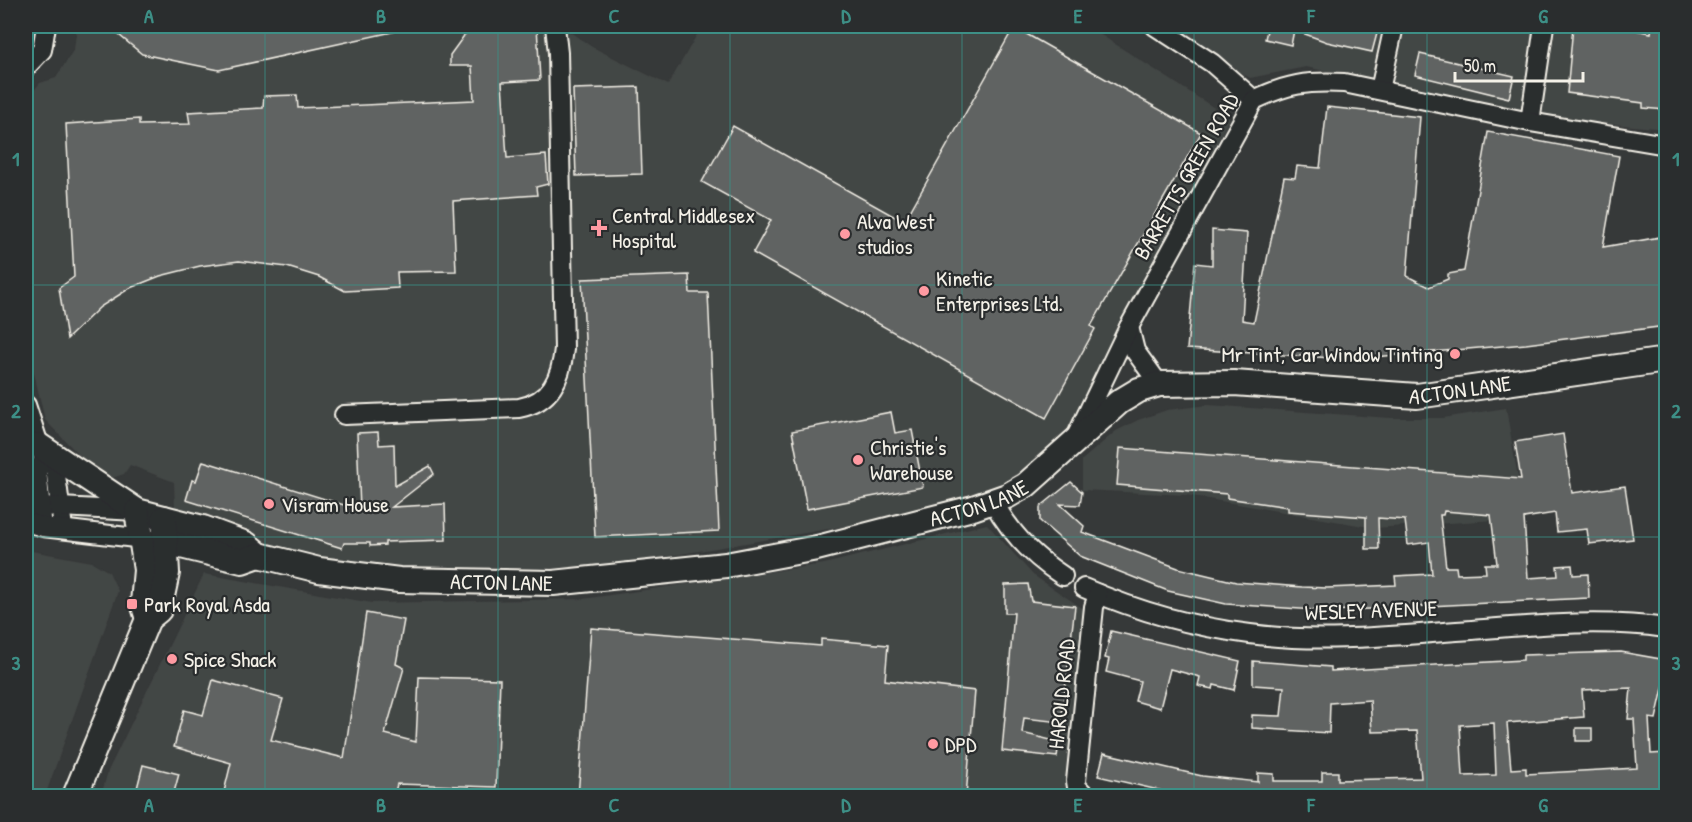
<svg xmlns="http://www.w3.org/2000/svg" width="1692" height="822" font-family="'Patrick Hand',sans-serif">
	<style>
		.built { fill: #434645 }
		.building { fill: #616362; stroke: #f4f1e8; stroke-width: 1.5; fill-rule: evenodd }
		.lines { fill: none; stroke-linecap: round; stroke-linejoin: round }
		.minor-casing { stroke: #f4f1e8; stroke-width: 22 }
		.major-casing { stroke: #f4f1e8; stroke-width: 28 }
		.minor { stroke: #2a2d2e; stroke-width: 18 }
		.major { stroke: #2a2d2e; stroke-width: 24 }
		.grid { fill: none; stroke: #3d8f86; stroke-width: 1.5; stroke-opacity: 0.55 }
		.poi-dot { fill: #ff9aa2; stroke: #2a2d2e; stroke-width: 2 }
		.labels { text-anchor: middle; dominant-baseline: central; stroke-width: 4.5; stroke-linejoin: round; paint-order: stroke }
		.street-label { font-size: 22px; fill: #f4f1e8; stroke: #2a2d2e }
		.poi-label { font-size: 22px; fill: #f4f1e8; stroke: #2a2d2e; text-anchor: start }
		.neatline { fill: none; stroke: #3d8f86; stroke-width: 2 }
		.grid-label { font-size: 20px; text-anchor: middle; font-weight: bold; fill: #3d8f86 }
	</style>
	<rect width="100%" height="100%" fill="#363939"/>
	<filter id="ink" filterUnits="userSpaceOnUse"><feTurbulence type="fractalNoise" baseFrequency=".0167" numOctaves="2"/><feDisplacementMap in="SourceGraphic" scale="12" xChannelSelector="R" yChannelSelector="G"/><feConvolveMatrix kernelMatrix="1 2 1 2 8 2 1 2 1" color-interpolation-filters="sRGB"/></filter>
	<g filter="url(#ink)">
		<g class="built">
			<polygon points="77,26 561,26 592,47 668,85 702,26 1087,26 1230,118 1066,432 987,502 581,571 383,567 267,550 175,508 174,482 130,465 124,474 112,478 88,464 45,420 26,339 26,100 40,83 56,78 74,49"/>
			<polygon points="1158,26 1666,26 1666,129 1547,118 1306,67 1250,78"/>
			<polygon points="1208,405 1391,418 1443,418 1506,408 1525,518 1375,528 1186,495 1082,490 1082,460 1116,431 1138,420 1167,410"/>
			<polygon points="987,524 1033,575 1085,610 1066,777 1079,796 101,796 108,771 204,574 372,603 583,599 824,564"/>
			<polygon points="26,550 92,562 109,572 118,591 45,796 26,796"/>
		</g>
		<g class="building">
			<polygon points="108,26 396,26 397,31 219,70 142,54"/>
			<polygon points="471,26 537,26 540,80 502,82 507,158 546,155 548,184 536,187 537,195 453,201 456,271 397,272 398,288 345,291 319,277 287,267 239,261 200,266 160,276 130,288 100,307 67,339 59,288 74,277 66,124 139,119 139,125 190,124 188,112 263,108 264,96 297,95 298,108 474,100 472,66 450,66 450,55"/>
			<polygon points="1268,26 1379,26 1372,52 1327,42 1294,30 1291,45 1265,39"/>
			<polygon points="1573,26 1615,26 1651,33 1652,26 1666,26 1666,110 1643,108 1643,103 1567,93"/>
			<polygon points="1014,27 1201,133 1091,326 1095,329 1046,418 753,253 771,220 702,182 733,126 904,222"/>
			<polygon points="1420,54 1514,76 1509,98 1415,75"/>
			<polygon points="639,87 642,174 576,176 573,89"/>
			<polygon points="1327,107 1420,117 1407,276 1429,287 1448,279 1448,274 1464,271 1488,132 1619,156 1603,247 1666,236 1666,326 1526,344 1350,359 1187,349 1195,263 1212,265 1212,230 1247,233 1242,320 1254,322 1284,177 1295,178 1297,166 1320,168"/>
			<polygon points="689,275 690,293 708,293 719,531 595,537 582,279"/>
			<polygon points="891,412 895,433 912,430 923,487 807,509 792,431"/>
			<polygon points="378,432 379,445 394,444 395,486 430,466 434,474 392,507 445,504 446,540 385,542 385,545 370,546 370,543 344,543 342,548 186,500 192,480 196,481 203,461 360,510 357,433"/>
			<path d="M 1563,434 L 1572,493 L 1625,486 L 1633,539 L 1589,544 L 1587,529 L 1557,532 L 1555,513 L 1524,518 L 1528,578 L 1558,576 L 1557,566 L 1572,565 L 1573,575 L 1588,574 L 1589,598 L 1330,611 L 1226,604 L 1168,591 L 1080,556 L 1040,521 L 1040,507 L 1071,482 L 1082,492 L 1080,505 L 1060,504 L 1084,526 L 1082,532 L 1178,568 L 1236,582 L 1302,587 L 1327,588 L 1396,585 L 1395,576 L 1432,574 L 1429,542 L 1408,545 L 1405,520 L 1378,518 L 1379,549 L 1366,549 L 1366,517 L 1288,511 L 1288,507 L 1227,498 L 1227,494 L 1117,485 L 1120,448 L 1521,479 L 1515,442 ZM 1444,511 L 1491,515 L 1497,564 L 1485,564 L 1486,573 L 1457,574 L 1456,567 L 1446,567 L 1440,515 L 1443,515 Z"/>
			<polygon points="1028,584 1031,601 1075,606 1061,722 1024,718 1022,733 1059,742 1057,757 1002,751 1014,613 1005,613 1005,585"/>
			<polygon points="366,613 404,620 396,664 404,668 385,734 416,742 419,677 500,679 496,787 397,784 394,796 223,796 231,763 174,747 184,710 203,715 213,680 283,699 271,740 344,758"/>
			<polygon points="591,628 821,646 821,639 888,645 885,680 975,691 966,796 578,796"/>
			<polygon points="1111,631 1240,661 1234,690 1214,685 1213,689 1198,686 1200,677 1170,669 1160,708 1135,701 1140,681 1106,672 1109,659 1105,658"/>
			<path d="M 1621,652 L 1666,660 L 1666,684 L 1664,684 L 1656,719 L 1649,718 L 1651,754 L 1666,753 L 1666,792 L 1540,796 L 1184,796 L 1098,776 L 1104,753 L 1202,776 L 1258,782 L 1258,773 L 1274,774 L 1274,781 L 1322,781 L 1322,772 L 1338,772 L 1338,780 L 1421,778 L 1417,731 L 1372,732 L 1370,700 L 1330,703 L 1329,733 L 1252,728 L 1252,715 L 1281,716 L 1284,687 L 1253,685 L 1253,661 L 1331,667 L 1331,671 L 1523,660 L 1523,655 ZM 1631,688 L 1628,719 L 1634,719 L 1637,768 L 1526,774 L 1526,768 L 1511,769 L 1507,723 L 1584,717 L 1582,690 ZM 1494,723 L 1496,775 L 1463,776 L 1460,725 Z"/>
			<rect x="1576" y="728" width="16" height="13"/>
			<polygon points="143,765 179,774 173,796 135,796"/>
		</g>
		<g class="lines">
			<defs>
				<g id="minor">
					<polyline points="1155,26 1212,63 1254,100"/>
					<polyline points="26,67 42,50 46,26"/>
					<polyline points="1380,90 1394,26"/>
					<polyline points="1530,122 1544,26"/>
					<polyline points="1129,327 1135,351 1159,384"/>
					<polyline points="26,405 44,460 55,468 63,528"/>
					<path d="M 344,415 L 519,408 C 551,402 561,378 564,349 L 558,53 L 555,26"/>
					<path d="M 1077,435 L 1129,327 L 1254,100 C 1287,84 1307,81 1344,83 L 1530,122 L 1666,145"/>
					<path d="M 993,501 C 1010,533 1032,556 1063,576"/>
					<polyline points="26,509 41,506 137,511"/>
					<polyline points="42,519 37,470 44,460"/>
					<polyline points="26,522 43,527 152,540"/>
					<path d="M 1084,588 C 1135,610 1194,627 1250,634 C 1323,644 1399,635 1472,630 C 1537,625 1602,619 1666,628"/>
					<polyline points="1086,796 1077,787 1076,781 1094,607 1098,594"/>
				</g>
				<g id="major">
					<path id="s1" d="M 38,445 L 137,511 L 203,528 L 246,544 L 259,555 L 319,570 L 399,580 L 553,583 L 726,565 L 817,548 L 973,508 L 1007,496 L 1026,485 L 1119,402 L 1139,390 L 1159,384 L 1234,383 L 1417,396 L 1666,360"/>
					<polyline points="137,511 146,570 143,603 148,619"/>
					<polyline points="165,542 242,561 259,555"/>
					<polyline points="75,796 148,619 159,610 167,573 164,518"/>
				</g>
			</defs>
			<use href="#minor" class="minor-casing"/>
			<use href="#major" class="major-casing"/>
			<use href="#minor" class="minor"/>
			<use href="#major" class="major"/>
		</g>
	</g>
	<path class="grid" d="M 265,26 L 265,796M 498,26 L 498,796M 730,26 L 730,796M 962,26 L 962,796M 1194,26 L 1194,796M 1427,26 L 1427,796M 26,285 L 1666,285M 26,537 L 1666,537"/>
	<g class="poi-dot">
		<path d="M596 219h6v6h6v6h-6v6h-6v-6h-6v-6h6z"/>
		<circle cx="845" cy="234" r="6"/>
		<circle cx="924" cy="291" r="6"/>
		<circle cx="1455" cy="354" r="6"/>
		<circle cx="858" cy="460" r="6"/>
		<circle cx="269" cy="504" r="6"/>
		<rect x="126" y="598" width="12" height="12" rx="3"/>
		<circle cx="172" cy="659" r="6"/>
		<circle cx="933" cy="744" r="6"/>
	</g>
	<g class="labels">
		<g class="street-label">
			<text transform="translate(1186 176) rotate(-60)">BARRETTS GREEN ROAD</text>
			<text stroke="none"><textPath href="#s1" startOffset="1503">ACTON LANE</textPath></text>
			<text stroke="none"><textPath href="#s1" startOffset="981">ACTON LANE</textPath></text>
			<text stroke="none"><textPath href="#s1" startOffset="495">ACTON LANE</textPath></text>
			<text transform="translate(1371 610) rotate(-2)">WESLEY AVENUE</text>
			<text transform="translate(1061 694) rotate(-84)">HAROLD ROAD</text>
		</g>
		<g class="poi-label">
			<text x="612" y="215">Central Middlesex<tspan x="612" dy="25">Hospital</tspan></text>
			<text x="857" y="221">Alva West<tspan x="857" dy="25">studios</tspan></text>
			<text x="936" y="278">Kinetic<tspan x="936" dy="25">Enterprises Ltd.</tspan></text>
			<text x="1443" y="354" text-anchor="end">Mr Tint, Car Window Tinting</text>
			<text x="870" y="447">Christie's<tspan x="870" dy="25">Warehouse</tspan></text>
			<text x="281" y="504">Visram House</text>
			<text x="144" y="604">Park Royal Asda</text>
			<text x="184" y="659">Spice Shack</text>
			<text x="945" y="744">DPD</text>
		</g>
	</g>
	<rect width="1692" height="822" fill="none" stroke="#2a2d2e" stroke-width="66"/>
	<path d="M1455 72v9h128v-9" fill="none" stroke="#f4f1e8" stroke-width="3"/>
	<text x="1464" y="72" font-size="18" fill="#f4f1e8" stroke="#2a2d2e" stroke-width="4.5" paint-order="stroke">50 m</text>
	<rect x="33" y="33" width="1626" height="756" class="neatline"/>
	<g class="grid-label">
		<text x="149" y="23">A</text>
		<text x="381" y="23">B</text>
		<text x="614" y="23">C</text>
		<text x="846" y="23">D</text>
		<text x="1078" y="23">E</text>
		<text x="1311" y="23">F</text>
		<text x="1543" y="23">G</text>
		<text x="16" y="166">1</text>
		<text x="1676" y="166">1</text>
		<text x="16" y="418">2</text>
		<text x="1676" y="418">2</text>
		<text x="16" y="670">3</text>
		<text x="1676" y="670">3</text>
		<text x="149" y="812">A</text>
		<text x="381" y="812">B</text>
		<text x="614" y="812">C</text>
		<text x="846" y="812">D</text>
		<text x="1078" y="812">E</text>
		<text x="1311" y="812">F</text>
		<text x="1543" y="812">G</text>
	</g>
</svg>
